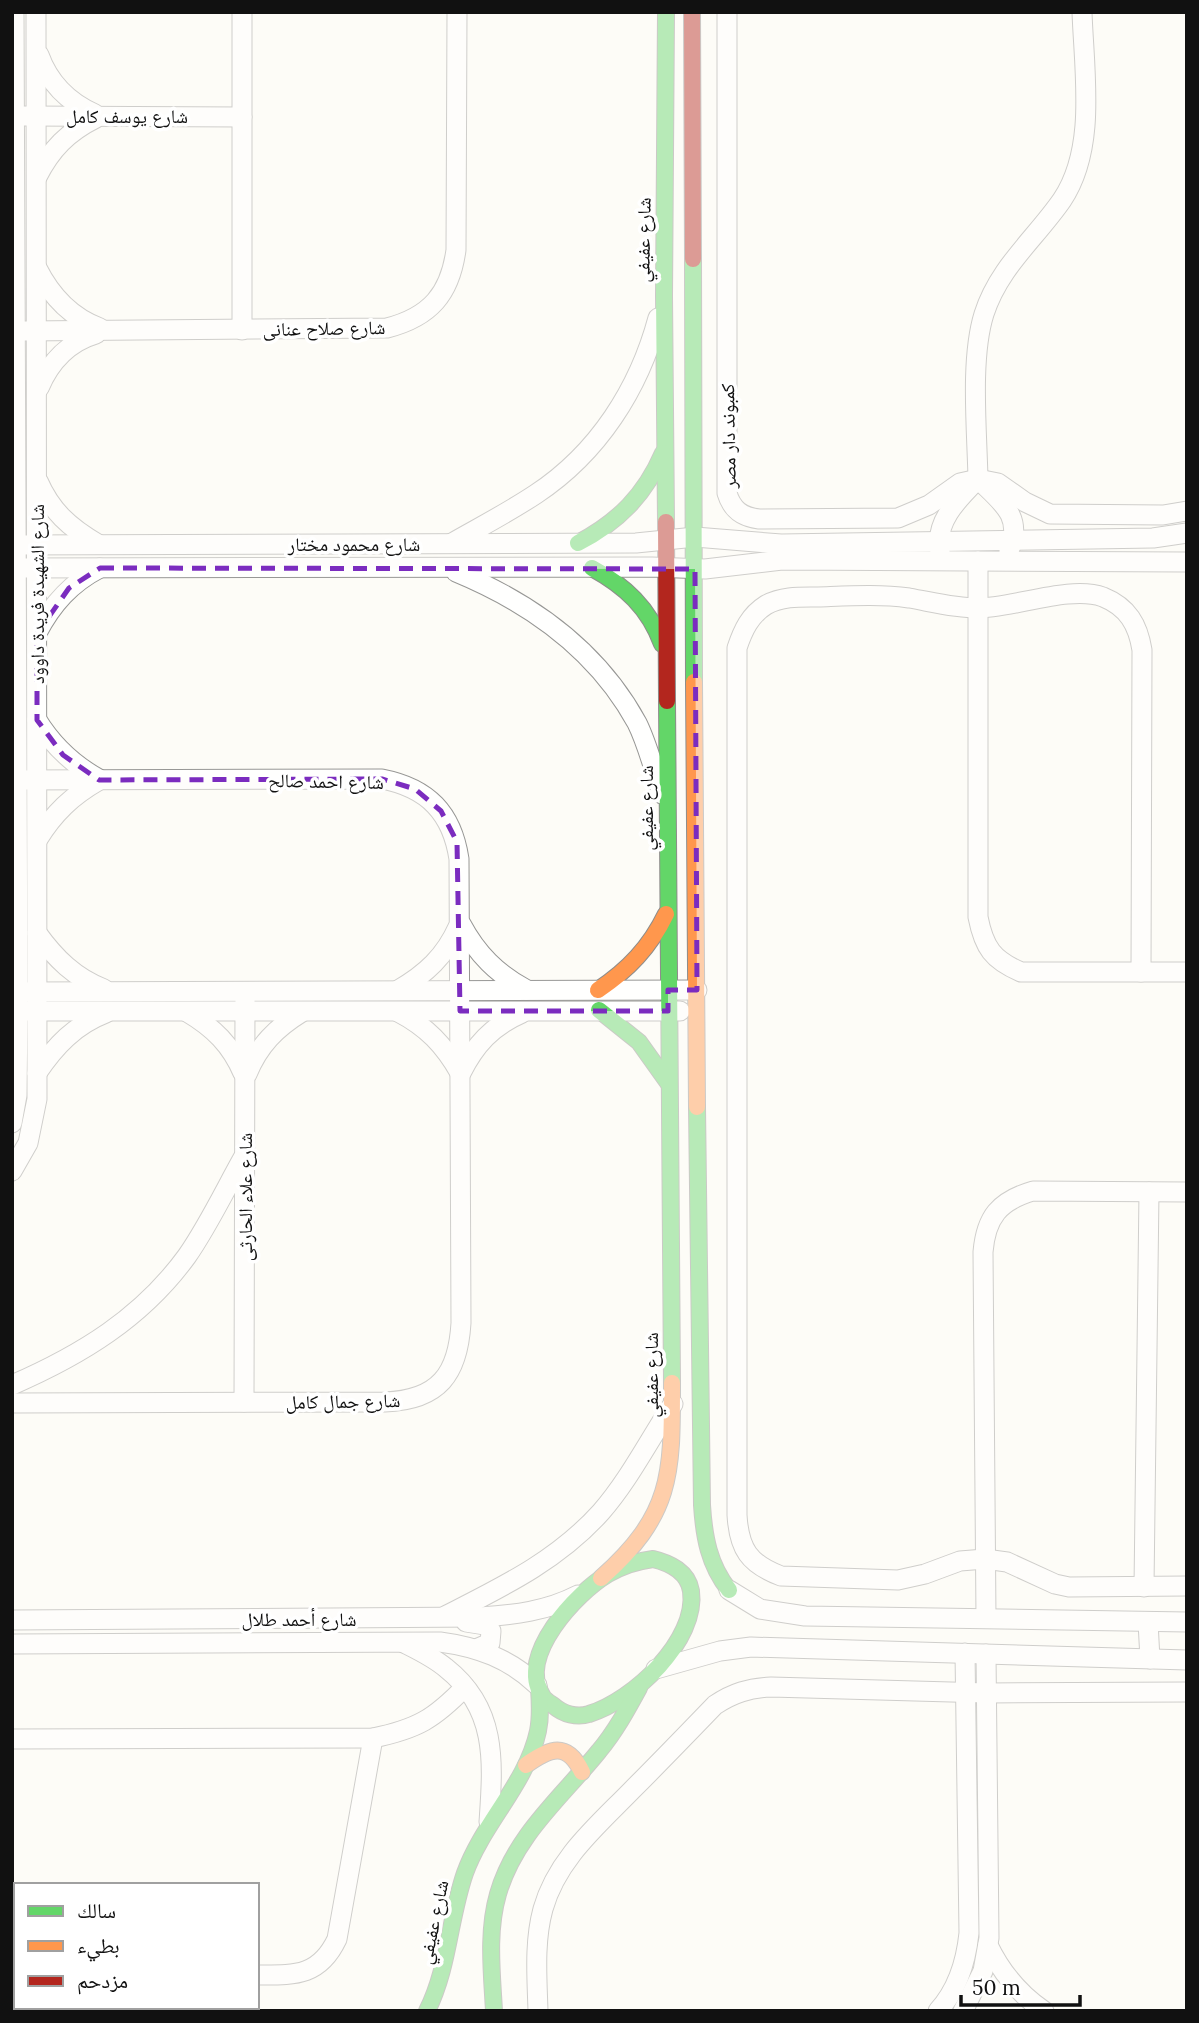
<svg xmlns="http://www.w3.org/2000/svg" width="1199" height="2023" font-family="Lora,'Noto Naskh Arabic',serif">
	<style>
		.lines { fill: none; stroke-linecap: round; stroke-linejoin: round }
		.street-casing { stroke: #979795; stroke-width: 21 }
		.fast-casing { stroke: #8e8d8b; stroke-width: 18 }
		.slow-casing { stroke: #8e8d8b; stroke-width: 18 }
		.jam-casing { stroke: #8e8d8b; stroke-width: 18 }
		.street { stroke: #fffffe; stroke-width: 19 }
		.fast { stroke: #63d668; stroke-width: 16 }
		.slow { stroke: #ff974d; stroke-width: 16 }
		.jam { stroke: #b3261e; stroke-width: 16 }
		.marked { fill: none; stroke: #7b2cbf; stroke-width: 5; stroke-dasharray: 14 9; stroke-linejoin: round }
		.labels { text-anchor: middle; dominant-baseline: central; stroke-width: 7; stroke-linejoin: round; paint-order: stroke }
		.street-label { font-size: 19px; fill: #111; stroke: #fff }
	</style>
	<rect width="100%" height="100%" fill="#fdfcf7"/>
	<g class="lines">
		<defs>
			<g id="street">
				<polyline points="242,12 242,330"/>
				<path d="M 727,12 L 727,493 C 732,510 742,517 759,519 L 898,518 L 929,505 L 960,483 L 978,479 L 998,483 L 1025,502 L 1050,514 L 1163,515 L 1187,511"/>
				<path d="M 39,55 C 49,83 68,102 95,114"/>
				<polyline points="24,116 242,117"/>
				<path d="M 37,177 C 51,149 68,132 96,118"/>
				<path d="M 37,268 C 51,296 70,317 100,328"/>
				<path d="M 24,331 L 387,328 C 430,317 450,294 456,250 L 457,12"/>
				<path d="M 39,388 C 50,362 69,342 96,334"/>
				<path d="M 978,479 C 1001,502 1024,516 1009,551"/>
				<path d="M 38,481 C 51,511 70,528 98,544"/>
				<path d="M 452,543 C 480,527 509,512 536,494 C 598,453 639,389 658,318"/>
				<polyline points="12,545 636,543 695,537 781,544 1153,538 1187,533"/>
				<path d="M 940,552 C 934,522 958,499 978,479 C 977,430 970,359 984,314 C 999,267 1035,239 1062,200 C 1097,148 1084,72 1082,12"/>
				<path d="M 978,561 L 978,917 C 984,948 993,960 1021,972 L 1187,972"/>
				<polyline points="12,568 652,567 705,569 782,560 1187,562"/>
				<path d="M 456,572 C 531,603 597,650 637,723 C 648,745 654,771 662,794"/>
				<path d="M 37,633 C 52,604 71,583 100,568"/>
				<path d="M 37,720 C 53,746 72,764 99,779"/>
				<path d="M 12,780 L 382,779 C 428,788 452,813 459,859 L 461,1323 C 458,1374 439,1400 385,1402 L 12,1403"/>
				<path d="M 38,839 C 54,813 72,796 98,781"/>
				<path d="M 461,924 C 477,954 497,974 527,990"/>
				<path d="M 37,933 C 55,958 75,978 104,989"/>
				<path d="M 1141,972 L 1142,650 C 1138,625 1128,607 1103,597 C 1070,585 1014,608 977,608 C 954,608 932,602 909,598 C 879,594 848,596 818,597 C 801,597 782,596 766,605 C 750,615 743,630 737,648 L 737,1515 C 739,1549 749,1564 781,1576 L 898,1580 L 925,1574 L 960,1561 L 985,1559 L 1007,1562 L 1055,1584 L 1069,1587 L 1187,1586"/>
				<path d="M 398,990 C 426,974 445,956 458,927"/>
				<polyline points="26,992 697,990"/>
				<polyline points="24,1011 680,1011"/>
				<path d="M 187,1012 C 214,1028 231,1045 243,1073"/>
				<path d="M 398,1012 C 427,1027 444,1045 460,1073"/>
				<path d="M 37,1073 C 55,1046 75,1025 106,1013"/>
				<path d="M 461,1073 C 475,1045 492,1026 522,1013"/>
				<path d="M 247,1074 C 259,1045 276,1028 302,1012"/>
				<polyline points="12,1123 17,1095 18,1011 14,12"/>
				<polyline points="12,1171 28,1143 37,1099 36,12"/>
				<path d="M 12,1385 C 81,1355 142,1318 187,1256 C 208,1226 225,1190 243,1158"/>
				<polyline points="244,1402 245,1000"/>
				<polyline points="1144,1587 1149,1192"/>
				<polyline points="729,1590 760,1609 805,1616 1187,1622"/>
				<path d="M 445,1616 C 502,1587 557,1561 601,1512 C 629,1480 649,1440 673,1404"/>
				<path d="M 986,1618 L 983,1252 C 986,1217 999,1201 1033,1191 L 1187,1192"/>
				<path d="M 12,1620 L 480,1617 C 514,1615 547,1611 578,1595"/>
				<polyline points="466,1622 485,1625 491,1631 490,1643 476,1649"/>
				<polyline points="1148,1622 1150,1659"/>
				<path d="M 404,1643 C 418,1650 433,1657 446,1668 C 498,1709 493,1763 489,1822"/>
				<path d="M 12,1644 L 440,1642 C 478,1647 510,1659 537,1685"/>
				<polyline points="656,1669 720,1651 751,1647 1187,1660"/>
				<path d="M 12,1739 L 373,1738 C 417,1729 434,1719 465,1687"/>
				<path d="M 988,1945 C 1001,1972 1019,1994 1044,2011"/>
				<polyline points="12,1974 16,1974"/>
				<path d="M 257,1975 C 294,1975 319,1977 337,1939 L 373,1738"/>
				<path d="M 538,2011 C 537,1977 534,1942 543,1909 C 557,1859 597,1826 632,1790 C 660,1762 688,1733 715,1705 C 733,1693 749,1688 771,1687 L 987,1693 L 1187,1692"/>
				<path d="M 938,2011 C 958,1989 966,1962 969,1933 L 965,1653"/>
				<polyline points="963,2011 983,1971 989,1938 986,1654"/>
			</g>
			<g id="fast">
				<polyline points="693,259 694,682"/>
				<polyline points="666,522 664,296 666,12"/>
				<path d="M 578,543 C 618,522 645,495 663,453"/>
				<path d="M 592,568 C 625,586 649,608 662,644"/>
				<polyline points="667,701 672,1383"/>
				<polyline points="599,1010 639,1042 669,1084"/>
				<path d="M 697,1107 L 702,1505 C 704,1537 709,1565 729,1590"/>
				<path d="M 653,1559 C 670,1563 688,1572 691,1591 C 698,1640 633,1701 589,1714 C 577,1718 563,1714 554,1706 C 550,1703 544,1700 542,1695 C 517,1656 576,1593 608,1574 C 622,1566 637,1561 653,1559 Z"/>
				<path d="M 427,2011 C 449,1967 449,1919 465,1873 C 483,1823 527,1783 538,1731 C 541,1716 540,1702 539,1688"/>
				<path d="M 494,2011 C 492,1973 487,1932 498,1894 C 515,1835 562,1797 599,1751 C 615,1732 627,1710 639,1688"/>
			</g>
			<g id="slow">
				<polyline points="694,682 697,1107"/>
				<path d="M 598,990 C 628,970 650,947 666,914"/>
				<path d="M 601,1578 C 673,1514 672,1474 672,1383"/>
				<path d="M 526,1765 C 550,1748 567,1741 582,1772"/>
			</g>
			<g id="jam">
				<polyline points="692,12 693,259"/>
				<polyline points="666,522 667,701"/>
			</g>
		</defs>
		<use href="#street" class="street-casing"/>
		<use href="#fast" class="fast-casing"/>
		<use href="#slow" class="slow-casing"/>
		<use href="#jam" class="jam-casing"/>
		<use href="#street" class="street"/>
		<use href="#fast" class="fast"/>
		<use href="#slow" class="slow"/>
		<use href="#jam" class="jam"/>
	</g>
	<path d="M0 0H1199V2023H0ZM 100,568 L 695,569 L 697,990 L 668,990 L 668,1011 L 460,1011 L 457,842 L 441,811 L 415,789 L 382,779 L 99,780 L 63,755 L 37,720 L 37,634 L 69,588 Z" fill="#fdfcf7" fill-opacity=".55" fill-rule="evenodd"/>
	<path class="marked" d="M 100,568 L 695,569 L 697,990 L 668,990 L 668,1011 L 460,1011 L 457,842 L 441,811 L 415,789 L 382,779 L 99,780 L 63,755 L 37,720 L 37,634 L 69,588 Z"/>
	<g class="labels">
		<g class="street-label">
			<text x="127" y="116">شارع يوسف كامل</text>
			<text transform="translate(643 240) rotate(-89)">شارع عفيفي</text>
			<text transform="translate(324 328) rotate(-1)">شارع صلاح عنانى</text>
			<text transform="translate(728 436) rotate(-91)">كمبوند دار مصر</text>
			<text x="354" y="544">شارع محمود مختار</text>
			<text transform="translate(37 594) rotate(-90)">شارع الشهيدة فريدة داوود</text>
			<text transform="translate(326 781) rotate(1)">شارع احمد صالح</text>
			<text transform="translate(646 808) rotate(-90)">شارع عفيفي</text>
			<text transform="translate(245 1197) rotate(-90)">شارع علاء الحارثى</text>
			<text transform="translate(651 1375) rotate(-90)">شارع عفيفي</text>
			<text transform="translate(343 1401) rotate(-1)">شارع جمال كامل</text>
			<text x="299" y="1619">شارع أحمد طلال</text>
			<text transform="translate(433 1922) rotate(-78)">شارع عفيفي</text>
		</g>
	</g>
	<rect width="1199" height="2023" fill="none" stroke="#111111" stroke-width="28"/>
	<rect x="14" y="1883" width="245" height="126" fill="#ffffff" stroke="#a0a0a0" stroke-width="2"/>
	<rect x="28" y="1906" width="35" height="10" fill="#63d668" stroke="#a0a0a0" stroke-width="2"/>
	<text x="77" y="1918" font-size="21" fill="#111111">سالك</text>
	<rect x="28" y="1941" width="35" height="10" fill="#ff974d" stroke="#a0a0a0" stroke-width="2"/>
	<text x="77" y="1953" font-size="21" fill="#111111">بطيء</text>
	<rect x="28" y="1976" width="35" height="10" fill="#b3261e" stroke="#a0a0a0" stroke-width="2"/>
	<text x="77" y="1988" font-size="21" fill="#111111">مزدحم</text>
	<path d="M961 1995v10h119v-10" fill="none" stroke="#111111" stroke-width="3.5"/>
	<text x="972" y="1995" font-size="21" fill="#111111" stroke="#ffffff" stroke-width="5" paint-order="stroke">50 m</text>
</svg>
